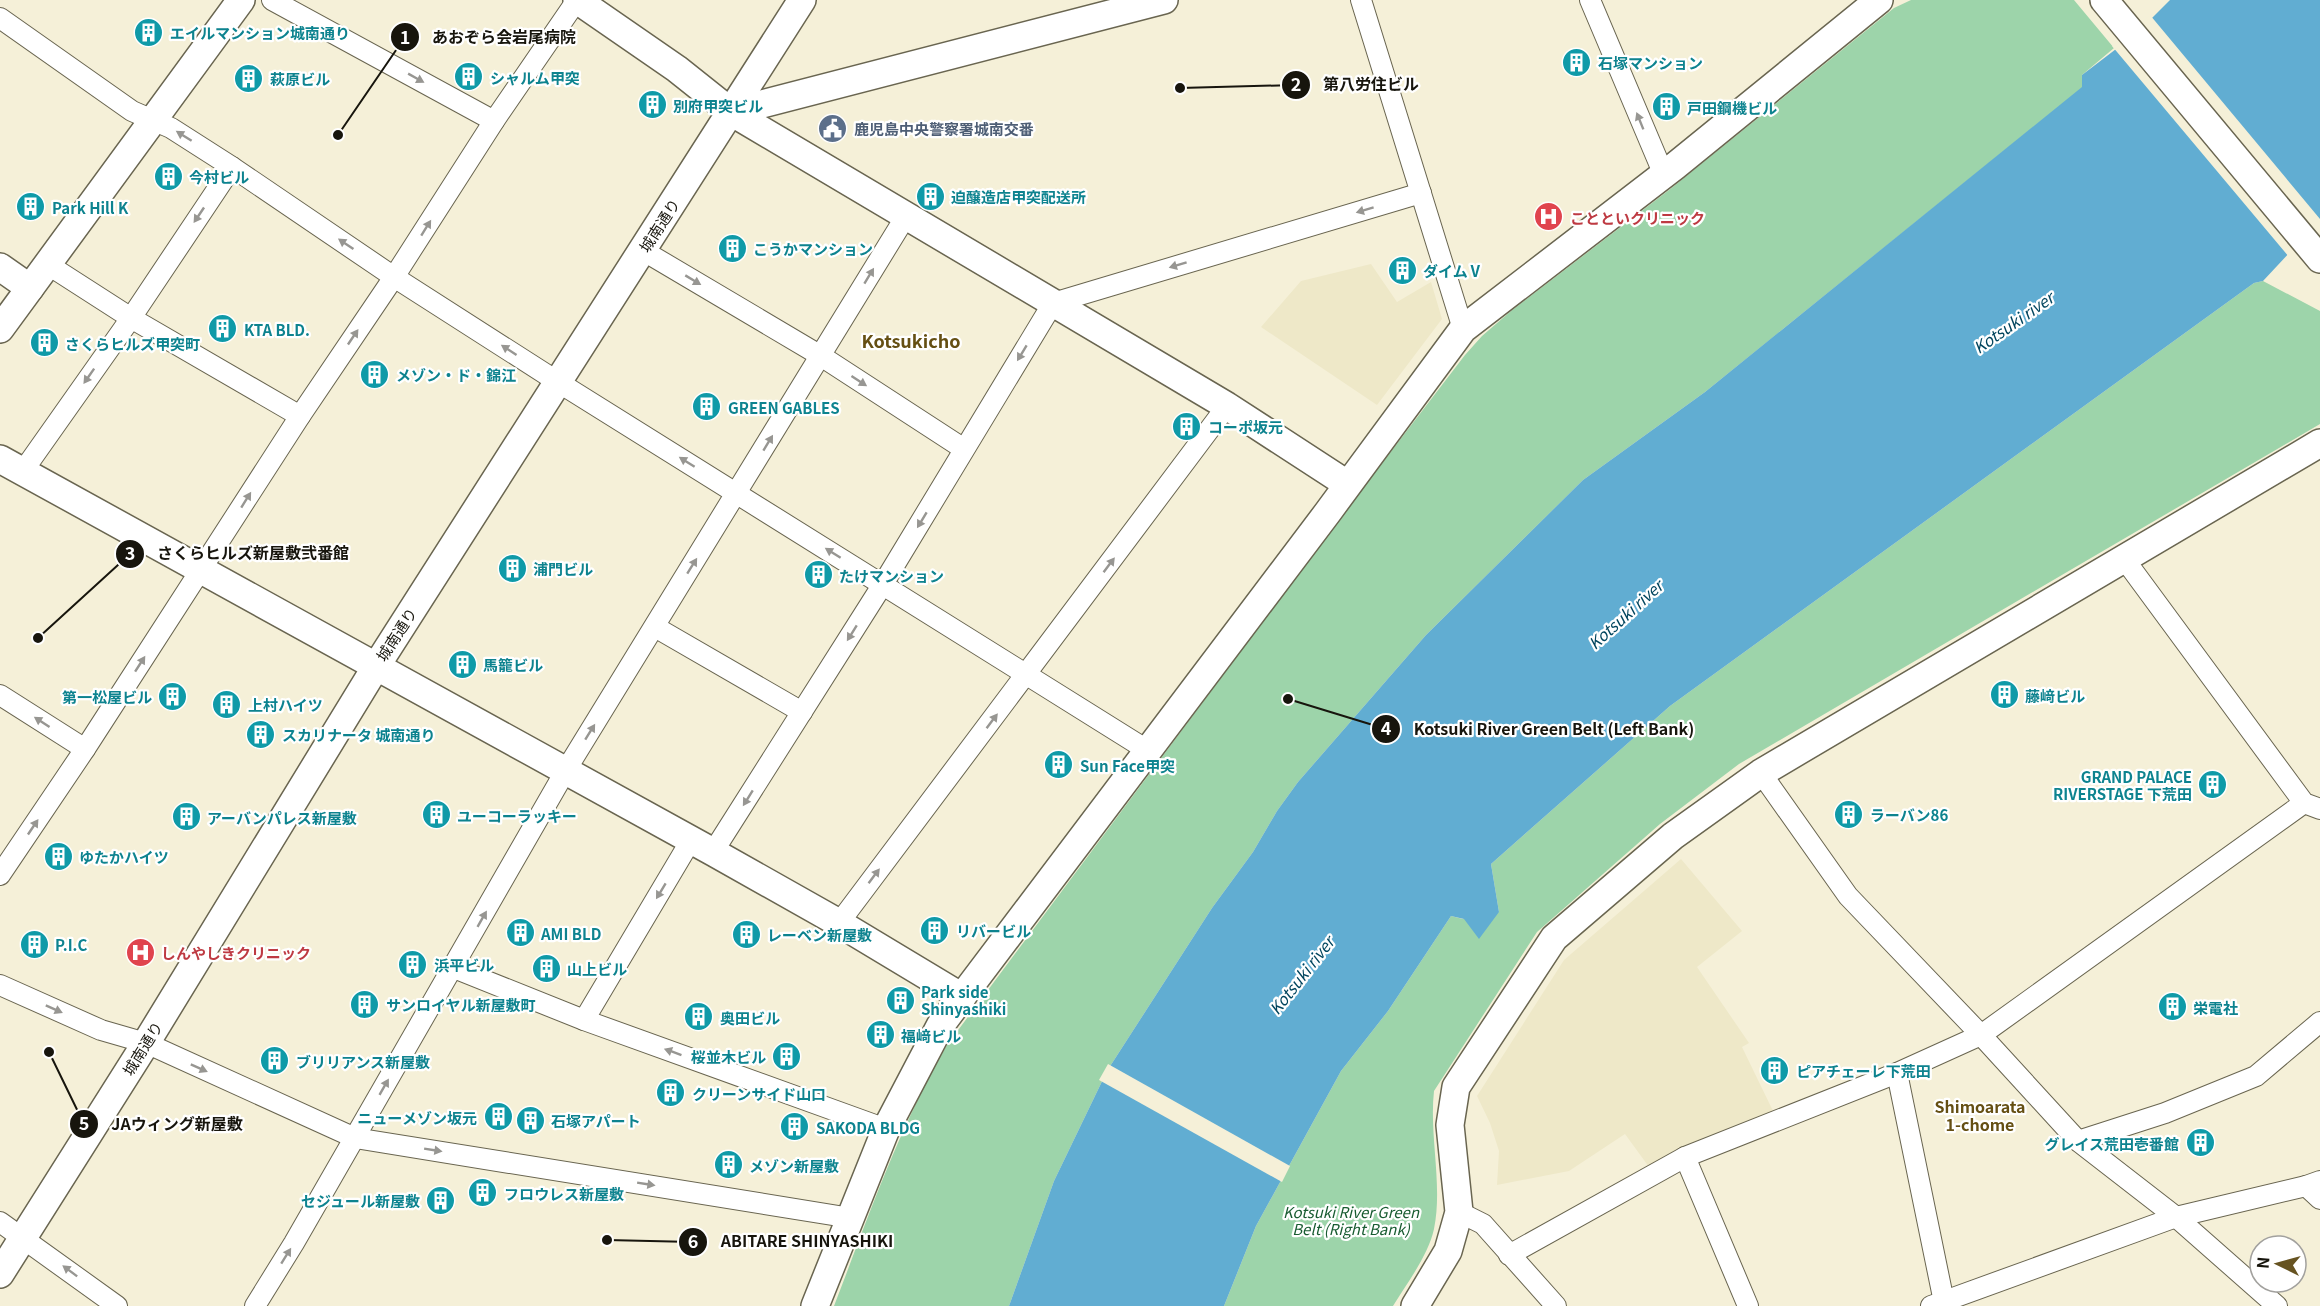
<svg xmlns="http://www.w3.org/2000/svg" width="2320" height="1306" font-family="Georgia,'Noto Sans JP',serif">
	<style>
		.built { fill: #eee8c8 }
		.green { fill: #9dd4aa }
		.water { fill: #61add2 }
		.pier { fill: #f5f0d8 }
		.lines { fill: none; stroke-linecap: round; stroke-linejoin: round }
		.street-casing { stroke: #696550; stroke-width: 22 }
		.secondary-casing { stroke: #696550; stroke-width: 30 }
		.street { stroke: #fff; stroke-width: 20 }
		.secondary { stroke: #fff; stroke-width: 27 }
		.oneway { fill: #979692 }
		.labels { text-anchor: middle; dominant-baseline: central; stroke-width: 4.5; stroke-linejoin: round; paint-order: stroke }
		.culture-label { font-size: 15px; font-weight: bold; fill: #0d838f; stroke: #fff; text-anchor: start }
		.service-label { font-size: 15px; font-weight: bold; fill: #4e5e75; stroke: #fff; text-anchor: start }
		.health-label { font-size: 15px; font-weight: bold; fill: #be3a42; stroke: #fff; text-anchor: start }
		.street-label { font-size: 15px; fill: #17150d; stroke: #fff }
		.park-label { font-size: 15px; font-style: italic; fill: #185c31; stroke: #fff }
		.water-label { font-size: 16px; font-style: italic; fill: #01455e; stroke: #fff }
		.neighbourhood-label { font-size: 16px; font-weight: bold; fill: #654f13; stroke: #fff }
		.quarter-label { font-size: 18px; font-weight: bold; fill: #654f13; stroke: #fff }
		.leader { fill: none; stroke: #17150d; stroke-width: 2 }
		.callout-dot { fill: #17150d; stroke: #fff; stroke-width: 2 }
		.mark-label { font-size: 18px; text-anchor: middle; font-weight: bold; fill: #fff }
		.callout-label { font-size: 16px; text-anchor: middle; font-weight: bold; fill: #17150d; stroke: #fff; stroke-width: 4.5; stroke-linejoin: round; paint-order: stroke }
	</style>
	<rect width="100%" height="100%" fill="#f5f0d8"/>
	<g class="built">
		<polygon points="1371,264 1397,302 1431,282 1442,319 1377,405 1261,327 1301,281"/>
		<polygon points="1681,859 1742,931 1697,967 1749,1043 1742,1047 1773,1111 1688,1145 1649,1167 1625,1134 1569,1171 1497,1185 1499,1151 1490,1123 1477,1096 1564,960"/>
	</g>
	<g class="green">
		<path d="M 1911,0 L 2074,0 L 2114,48 L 2082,75 L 2083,87 L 1705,392 L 1583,480 L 1426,635 L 1298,782 L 1277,811 L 1253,852 L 1212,908 L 1107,1071 L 1054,1181 L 1009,1306 L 834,1306 C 868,1218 899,1127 947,1045 L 1353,501 L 1465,355 L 1482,336 L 1511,311 L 1669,190 L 1894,8 Z"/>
		<path d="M 2263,281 L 2320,311 L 2320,424 L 1739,764 L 1660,824 L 1537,932 L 1434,1091 C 1429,1136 1443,1185 1434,1229 C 1428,1256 1407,1283 1393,1306 L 1224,1306 L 1256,1226 L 1341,1071 L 1388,1011 L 1451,916 L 1463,919 L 1499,912 L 1491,864 L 1670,706 L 2254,283 Z"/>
	</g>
	<polygon class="water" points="2170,0 2320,0 2320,227 2290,252 2263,281 2254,283 1670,706 1491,864 1499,912 1479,939 1464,919 1451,916 1388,1011 1341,1071 1256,1226 1224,1306 1009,1306 1054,1181 1107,1071 1212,908 1253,852 1277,811 1298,782 1426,635 1583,480 1705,392 2082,87 2082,75 2137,33"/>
	<g class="pier">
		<polygon points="2150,15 2320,219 2320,231 2289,257 2112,46 2135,30"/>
		<polygon points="1108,1064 1290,1166 1282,1182 1099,1080"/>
	</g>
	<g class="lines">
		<defs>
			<g id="street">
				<polyline points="272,0 494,121"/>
				<polyline points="1361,0 1463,329"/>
				<polyline points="1590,0 1664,175"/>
				<polyline points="0,18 132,111 171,128 232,167 394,277 558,382 1147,750"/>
				<polyline points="642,250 821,356 964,449"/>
				<polyline points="47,264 131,318 300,416"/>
				<polyline points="23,471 131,318 232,167"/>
				<polyline points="2125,560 2304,803 2320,809"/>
				<polyline points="655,627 802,712"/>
				<polyline points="0,695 85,749"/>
				<polyline points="1761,773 1848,896 1981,1035 2078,1141 2176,1217 2277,1306"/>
				<polyline points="713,852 883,584 1053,303 1421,193"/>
				<polyline points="0,875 85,749 300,416 394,277 494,121 577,0"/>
				<polyline points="839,923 1227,406"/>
				<polyline points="454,968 584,1020 886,1129"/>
				<polyline points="0,985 101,1030 146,1043 355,1138 851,1218"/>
				<polyline points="584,1020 691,840"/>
				<polyline points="1897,1073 1944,1302 1947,1306"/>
				<polyline points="2078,1141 2165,1113 2256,1076 2320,1022"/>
				<polyline points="1685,1157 1748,1306"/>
				<polyline points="2306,1186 2320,1199"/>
				<polyline points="1459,1212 1483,1224 1556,1306"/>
				<polyline points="0,1222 117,1306"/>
				<polyline points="1509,1255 1685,1157 1897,1073 1981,1035 2304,803"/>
				<polyline points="255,1306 294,1243 566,770 906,216"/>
				<polyline points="1931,1306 2176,1217 2306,1186 2320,1181"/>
			</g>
			<g id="secondary">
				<polyline points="577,0 677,69 731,112 1227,406 1347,484"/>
				<polyline points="2104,0 2320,259"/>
				<polyline points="731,112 1164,0"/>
				<polyline points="0,267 30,288"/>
				<polyline points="0,329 241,0"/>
				<polyline points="0,459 713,852 839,923 962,997"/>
				<polyline points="0,1274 146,1043 377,665 802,0"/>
				<polyline points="815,1306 886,1129 940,1026 1328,512 1463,329 1675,166 1879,0"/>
				<polyline points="1415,1306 1448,1251 1459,1212 1450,1125 1456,1087 1554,938 1673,836 1761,773 2320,443"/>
			</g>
		</defs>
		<use href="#street" class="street-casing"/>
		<use href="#secondary" class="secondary-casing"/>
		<use href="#street" class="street"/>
		<use href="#secondary" class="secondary"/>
	</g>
	<defs><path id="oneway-solid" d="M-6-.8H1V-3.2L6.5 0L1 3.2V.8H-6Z" transform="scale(1.5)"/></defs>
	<g class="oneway">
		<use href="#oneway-solid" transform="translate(416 78) rotate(29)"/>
		<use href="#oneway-solid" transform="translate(1640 121) rotate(-112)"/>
		<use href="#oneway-solid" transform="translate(184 136) rotate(-148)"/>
		<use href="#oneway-solid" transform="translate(1365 210) rotate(163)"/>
		<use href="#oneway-solid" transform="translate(199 215) rotate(124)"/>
		<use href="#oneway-solid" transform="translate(426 228) rotate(-58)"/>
		<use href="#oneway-solid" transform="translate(346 244) rotate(-146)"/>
		<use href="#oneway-solid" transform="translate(1178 265) rotate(163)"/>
		<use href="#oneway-solid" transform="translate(869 276) rotate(-59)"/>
		<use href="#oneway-solid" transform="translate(693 280) rotate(31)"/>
		<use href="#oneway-solid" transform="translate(353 337) rotate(-56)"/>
		<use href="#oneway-solid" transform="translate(509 350) rotate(-147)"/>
		<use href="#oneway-solid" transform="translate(1022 353) rotate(121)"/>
		<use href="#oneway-solid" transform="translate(89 376) rotate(125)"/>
		<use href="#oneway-solid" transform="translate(859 381) rotate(33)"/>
		<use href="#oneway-solid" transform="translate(768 443) rotate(-59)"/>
		<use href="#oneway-solid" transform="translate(687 462) rotate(-148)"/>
		<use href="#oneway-solid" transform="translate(246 500) rotate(-58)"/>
		<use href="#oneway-solid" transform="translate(922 520) rotate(121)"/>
		<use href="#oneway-solid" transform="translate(833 553) rotate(-148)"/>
		<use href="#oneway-solid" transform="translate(1109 565) rotate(-53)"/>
		<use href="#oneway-solid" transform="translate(692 566) rotate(-58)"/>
		<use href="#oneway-solid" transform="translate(852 633) rotate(122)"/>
		<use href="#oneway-solid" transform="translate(140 664) rotate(-57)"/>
		<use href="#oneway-solid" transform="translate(992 721) rotate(-53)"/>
		<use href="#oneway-solid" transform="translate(42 722) rotate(-147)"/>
		<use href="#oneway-solid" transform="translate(590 732) rotate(-58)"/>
		<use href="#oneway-solid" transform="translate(748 798) rotate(122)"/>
		<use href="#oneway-solid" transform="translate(33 827) rotate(-56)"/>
		<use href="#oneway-solid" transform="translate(874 876) rotate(-53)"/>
		<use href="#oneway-solid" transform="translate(661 891) rotate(121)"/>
		<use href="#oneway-solid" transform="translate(482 919) rotate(-60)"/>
		<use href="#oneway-solid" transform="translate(54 1009) rotate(24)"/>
		<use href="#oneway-solid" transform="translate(673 1052) rotate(-160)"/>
		<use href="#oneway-solid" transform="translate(199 1068) rotate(24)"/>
		<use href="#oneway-solid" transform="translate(384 1087) rotate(-60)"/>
		<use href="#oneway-solid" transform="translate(433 1150) rotate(9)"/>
		<use href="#oneway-solid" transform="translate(646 1184) rotate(9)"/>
		<use href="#oneway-solid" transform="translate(286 1256) rotate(-58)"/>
		<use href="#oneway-solid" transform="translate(70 1271) rotate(-143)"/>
	</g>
	<defs>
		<symbol id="building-disc" viewBox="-11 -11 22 22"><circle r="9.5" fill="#0f9aa8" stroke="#fff"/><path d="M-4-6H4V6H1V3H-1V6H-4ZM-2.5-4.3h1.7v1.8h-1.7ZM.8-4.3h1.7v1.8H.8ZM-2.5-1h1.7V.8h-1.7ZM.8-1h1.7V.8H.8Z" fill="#fff"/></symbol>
		<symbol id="civic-disc" viewBox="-11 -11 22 22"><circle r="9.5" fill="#5c6f8a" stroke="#fff"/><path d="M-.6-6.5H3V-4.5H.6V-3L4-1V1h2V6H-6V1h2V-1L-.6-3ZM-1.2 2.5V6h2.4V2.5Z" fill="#fff"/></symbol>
		<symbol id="hospital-disc" viewBox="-11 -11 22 22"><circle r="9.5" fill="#e0444e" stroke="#fff"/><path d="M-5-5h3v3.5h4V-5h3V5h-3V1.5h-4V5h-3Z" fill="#fff"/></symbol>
	</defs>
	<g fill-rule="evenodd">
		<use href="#building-disc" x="132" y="16" width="33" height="33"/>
		<use href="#building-disc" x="1560" y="46" width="33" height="33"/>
		<use href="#building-disc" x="452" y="60" width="33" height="33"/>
		<use href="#building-disc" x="232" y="62" width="33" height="33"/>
		<use href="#building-disc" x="636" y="88" width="33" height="33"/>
		<use href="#building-disc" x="1650" y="90" width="33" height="33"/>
		<use href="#civic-disc" x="816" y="112" width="33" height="33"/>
		<use href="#building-disc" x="152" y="160" width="33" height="33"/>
		<use href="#building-disc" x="914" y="180" width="33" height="33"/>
		<use href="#building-disc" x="14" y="190" width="33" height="33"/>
		<use href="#hospital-disc" x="1532" y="200" width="33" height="33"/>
		<use href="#building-disc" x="716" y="232" width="33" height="33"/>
		<use href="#building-disc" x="1386" y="254" width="33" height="33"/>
		<use href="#building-disc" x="206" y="312" width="33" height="33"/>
		<use href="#building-disc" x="28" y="326" width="33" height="33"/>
		<use href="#building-disc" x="358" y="358" width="33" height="33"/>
		<use href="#building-disc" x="690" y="390" width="33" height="33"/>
		<use href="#building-disc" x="1170" y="410" width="33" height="33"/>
		<use href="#building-disc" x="496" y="552" width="33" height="33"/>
		<use href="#building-disc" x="802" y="558" width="33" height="33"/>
		<use href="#building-disc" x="446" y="648" width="33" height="33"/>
		<use href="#building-disc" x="1988" y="678" width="33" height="33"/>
		<use href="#building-disc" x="156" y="680" width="33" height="33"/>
		<use href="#building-disc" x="210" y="688" width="33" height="33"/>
		<use href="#building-disc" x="244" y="718" width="33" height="33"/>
		<use href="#building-disc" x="1042" y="748" width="33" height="33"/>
		<use href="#building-disc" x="2196" y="768" width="33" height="33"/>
		<use href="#building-disc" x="1832" y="798" width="33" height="33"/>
		<use href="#building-disc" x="420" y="798" width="33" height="33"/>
		<use href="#building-disc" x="170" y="800" width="33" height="33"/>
		<use href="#building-disc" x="42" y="840" width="33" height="33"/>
		<use href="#building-disc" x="918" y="914" width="33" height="33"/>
		<use href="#building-disc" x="504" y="916" width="33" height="33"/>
		<use href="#building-disc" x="730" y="918" width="33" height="33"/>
		<use href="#building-disc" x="18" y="928" width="33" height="33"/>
		<use href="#hospital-disc" x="124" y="936" width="33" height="33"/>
		<use href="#building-disc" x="396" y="948" width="33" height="33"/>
		<use href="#building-disc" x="530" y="952" width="33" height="33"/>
		<use href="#building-disc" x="884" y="984" width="33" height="33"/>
		<use href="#building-disc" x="348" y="988" width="33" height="33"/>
		<use href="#building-disc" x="2156" y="990" width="33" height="33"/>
		<use href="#building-disc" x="682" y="1000" width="33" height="33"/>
		<use href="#building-disc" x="864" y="1018" width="33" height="33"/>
		<use href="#building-disc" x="770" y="1040" width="33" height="33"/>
		<use href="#building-disc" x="258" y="1044" width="33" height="33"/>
		<use href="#building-disc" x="1758" y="1054" width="33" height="33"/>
		<use href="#building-disc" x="654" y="1076" width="33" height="33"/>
		<use href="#building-disc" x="482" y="1100" width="33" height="33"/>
		<use href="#building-disc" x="514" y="1104" width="33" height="33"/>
		<use href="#building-disc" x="778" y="1110" width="33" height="33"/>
		<use href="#building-disc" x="2184" y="1126" width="33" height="33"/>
		<use href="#building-disc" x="712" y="1148" width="33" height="33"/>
		<use href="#building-disc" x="466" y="1176" width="33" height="33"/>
		<use href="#building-disc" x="424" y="1184" width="33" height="33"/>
	</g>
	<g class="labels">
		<g class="culture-label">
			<text x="170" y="32">エイルマンション城南通り</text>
			<text x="1598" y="62">石塚マンション</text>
			<text x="490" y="77">シャルム甲突</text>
			<text x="270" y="78">萩原ビル</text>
			<text x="673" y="105">別府甲突ビル</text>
			<text x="1687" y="107">戸田鋼機ビル</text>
			<text x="189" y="176">今村ビル</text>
			<text x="951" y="196">迫醸造店甲突配送所</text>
			<text x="52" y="207">Park Hill K</text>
			<text x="753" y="248">こうかマンション</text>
			<text x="1423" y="270">ダイムⅤ</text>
			<text x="244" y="329">KTA BLD.</text>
			<text x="65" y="343">さくらヒルズ甲突町</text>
			<text x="396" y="374">メゾン・ド・錦江</text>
			<text x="728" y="407">GREEN GABLES</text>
			<text x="1208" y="426">コーポ坂元</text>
			<text x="533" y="568">浦門ビル</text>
			<text x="839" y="575">たけマンション</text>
			<text x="483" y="664">馬籠ビル</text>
			<text x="2025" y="695">藤﨑ビル</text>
			<text x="152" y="696" text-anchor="end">第一松屋ビル</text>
			<text x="248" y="704">上村ハイツ</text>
			<text x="282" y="734">スカリナータ 城南通り</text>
			<text x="1080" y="765">Sun Face甲突</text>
			<text x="2192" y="776" text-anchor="end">GRAND PALACE<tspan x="2192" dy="17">RIVERSTAGE 下荒田</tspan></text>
			<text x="1870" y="814">ラーバン86</text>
			<text x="457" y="815">ユーコーラッキー</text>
			<text x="207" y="817">アーバンパレス新屋敷</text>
			<text x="79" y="856">ゆたかハイツ</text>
			<text x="956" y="930">リバービル</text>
			<text x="541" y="933">AMI BLD</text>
			<text x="767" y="934">レーベン新屋敷</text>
			<text x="55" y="944">P.I.C</text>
			<text x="434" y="964">浜平ビル</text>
			<text x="567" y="968">山上ビル</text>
			<text x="921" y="991">Park side<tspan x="921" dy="17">Shinyashiki</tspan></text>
			<text x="386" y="1004">サンロイヤル新屋敷町</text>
			<text x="2193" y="1007">栄電社</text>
			<text x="720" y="1017">奥田ビル</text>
			<text x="901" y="1035">福﨑ビル</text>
			<text x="766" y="1056" text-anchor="end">桜並木ビル</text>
			<text x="296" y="1061">ブリリアンス新屋敷</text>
			<text x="1796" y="1070">ピアチェーレ下荒田</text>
			<text x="692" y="1093">クリーンサイド山口</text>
			<text x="477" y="1117" text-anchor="end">ニューメゾン坂元</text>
			<text x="551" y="1120">石塚アパート</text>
			<text x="816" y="1127">SAKODA BLDG</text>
			<text x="2179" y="1143" text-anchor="end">グレイス荒田壱番館</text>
			<text x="749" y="1165">メゾン新屋敷</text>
			<text x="504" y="1193">フロウレス新屋敷</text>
			<text x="420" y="1200" text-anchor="end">セジュール新屋敷</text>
		</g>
		<g class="service-label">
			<text x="854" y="128">鹿児島中央警察署城南交番</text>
		</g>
		<g class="health-label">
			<text x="1570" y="217">ことといクリニック</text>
			<text x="161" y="952">しんやしきクリニック</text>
		</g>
		<g class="street-label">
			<text transform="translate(659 225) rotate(-57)">城南通り</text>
			<text transform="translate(396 634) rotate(-57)">城南通り</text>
			<text transform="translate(142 1048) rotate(-58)">城南通り</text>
		</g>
		<g class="park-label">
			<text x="1351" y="1211">Kotsuki River Green<tspan x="1351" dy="17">Belt (Right Bank)</tspan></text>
		</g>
		<g class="water-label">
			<text transform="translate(2013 322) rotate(-35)">Kotsuki river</text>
			<text transform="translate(1625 614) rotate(-42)">Kotsuki river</text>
			<text transform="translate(1301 975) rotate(-52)">Kotsuki river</text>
		</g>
		<g class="neighbourhood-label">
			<text x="1980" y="1106">Shimoarata<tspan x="1980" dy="18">1-chome</tspan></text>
		</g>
		<g class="quarter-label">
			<text x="911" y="340">Kotsukicho</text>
		</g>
	</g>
	<path class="leader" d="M338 135L405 37M1180 88L1296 85M38 638L130 554M1288 699L1386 729M49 1052L84 1124M607 1240L693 1242"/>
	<g class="callout-dot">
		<circle cx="338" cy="135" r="6"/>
		<circle cx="1180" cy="88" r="6"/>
		<circle cx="38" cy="638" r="6"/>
		<circle cx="1288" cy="699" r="6"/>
		<circle cx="49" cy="1052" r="6"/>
		<circle cx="607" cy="1240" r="6"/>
		<circle cx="405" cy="37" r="15"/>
		<circle cx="1296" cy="85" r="15"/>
		<circle cx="130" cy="554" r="15"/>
		<circle cx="1386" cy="729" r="15"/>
		<circle cx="84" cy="1124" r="15"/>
		<circle cx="693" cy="1242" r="15"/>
	</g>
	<g class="mark-label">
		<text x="405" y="44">1</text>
		<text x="1296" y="91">2</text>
		<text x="130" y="560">3</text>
		<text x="1386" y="735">4</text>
		<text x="84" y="1130">5</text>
		<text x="693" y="1248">6</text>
	</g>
	<g class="callout-label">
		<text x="504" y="43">あおぞら会岩尾病院</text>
		<text x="1371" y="90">第八労住ビル</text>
		<text x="253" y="559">さくらヒルズ新屋敷弐番館</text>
		<text x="1554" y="735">Kotsuki River Green Belt (Left Bank)</text>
		<text x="177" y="1130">JAウィング新屋敷</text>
		<text x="807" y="1247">ABITARE SHINYASHIKI</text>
	</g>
	<g transform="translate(2278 1264) rotate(275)"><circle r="28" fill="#ffffff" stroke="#a2a19e" stroke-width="1.5"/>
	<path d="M0-4.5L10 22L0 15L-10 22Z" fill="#665321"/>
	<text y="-9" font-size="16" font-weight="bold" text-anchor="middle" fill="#17150d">N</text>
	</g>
</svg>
